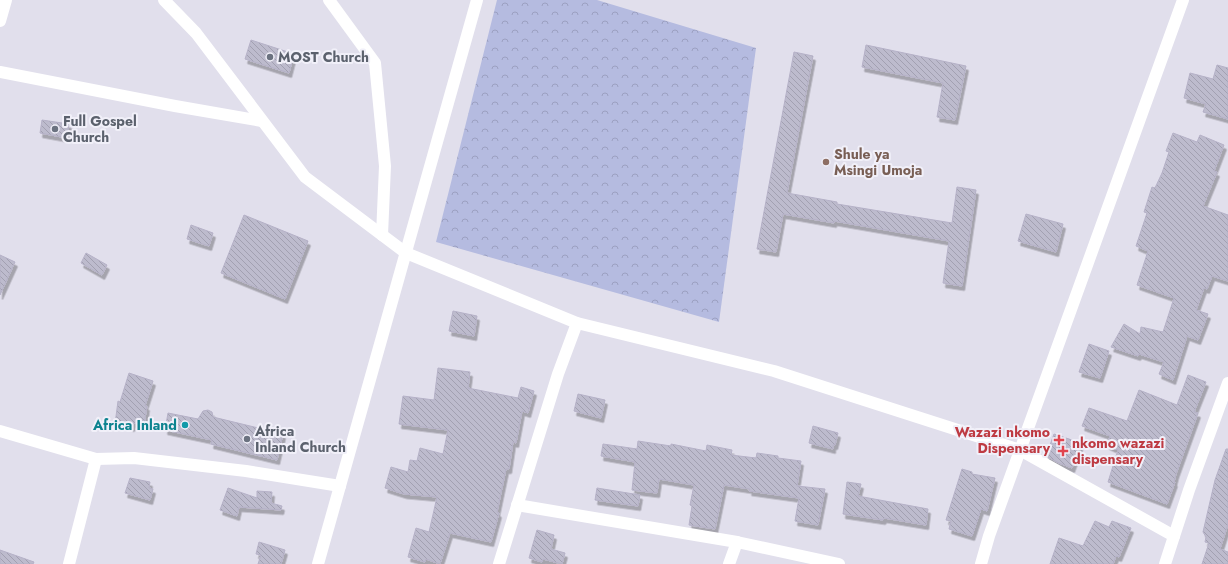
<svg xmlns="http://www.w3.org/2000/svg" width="1228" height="564" font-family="Jost,sans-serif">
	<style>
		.forest { fill: url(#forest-crowns) }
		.building { fill: url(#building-back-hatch); stroke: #b5b1c7; filter: url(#shadow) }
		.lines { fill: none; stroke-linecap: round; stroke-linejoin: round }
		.street { stroke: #fff; stroke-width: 12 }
		.worship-dot { fill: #6b7280; stroke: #f1f0f9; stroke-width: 1.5 }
		.education-dot { fill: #8d6e63; stroke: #f1f0f9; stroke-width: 1.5 }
		.culture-dot { fill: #0f9aa8; stroke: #f1f0f9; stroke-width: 1.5 }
		.health-dot { fill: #e0444e; stroke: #f1f0f9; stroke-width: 1.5 }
		.labels { text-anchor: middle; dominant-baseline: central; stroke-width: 4; stroke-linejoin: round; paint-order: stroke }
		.worship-label { font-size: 14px; font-weight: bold; fill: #5b616d; stroke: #f1f0f9; text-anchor: start }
		.education-label { font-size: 14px; font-weight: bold; fill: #785e54; stroke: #f1f0f9; text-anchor: start }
		.culture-label { font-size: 14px; font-weight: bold; fill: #0d838f; stroke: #f1f0f9; text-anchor: end }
		.health-label { font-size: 14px; font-weight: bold; fill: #be3a42; stroke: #f1f0f9; text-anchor: end }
	</style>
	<defs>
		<pattern id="forest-crowns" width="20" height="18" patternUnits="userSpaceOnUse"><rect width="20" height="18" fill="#b5bbe0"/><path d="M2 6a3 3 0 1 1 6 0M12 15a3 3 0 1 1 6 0" fill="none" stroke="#9ca0c1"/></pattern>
		<pattern id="building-back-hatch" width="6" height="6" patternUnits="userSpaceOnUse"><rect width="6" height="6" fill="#bdbbcd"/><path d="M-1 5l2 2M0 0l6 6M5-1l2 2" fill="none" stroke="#a2a0b1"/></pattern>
		<filter id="shadow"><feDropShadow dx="2.5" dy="4.5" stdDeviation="0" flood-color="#0004"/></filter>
	</defs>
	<rect width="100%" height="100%" fill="#e1dfec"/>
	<polygon class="forest" points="497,0 597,0 756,48 719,322 436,242"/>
	<g class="building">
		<polygon points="251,40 294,54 289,73 245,59"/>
		<polygon points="866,45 966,66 955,120 937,117 943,83 862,67"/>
		<polygon points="794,52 813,56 787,193 837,202 837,204 952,223 957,187 976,190 962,286 943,283 949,241 834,221 834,223 783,214 776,252 757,249"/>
		<polygon points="1217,65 1228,68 1228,119 1203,112 1206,104 1184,98 1190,73 1213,79"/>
		<polygon points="42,120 69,124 67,138 40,133"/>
		<polygon points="1173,133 1197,142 1200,135 1224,145 1214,171 1217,172 1203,206 1228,215 1228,281 1212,276 1207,289 1204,288 1196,310 1208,314 1198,340 1187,336 1173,380 1159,374 1164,362 1139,354 1138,356 1111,347 1124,324 1140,334 1141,327 1163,332 1174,298 1137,285 1148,251 1136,246 1147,213 1144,212 1152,187 1155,188 1162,173 1169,152 1166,151"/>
		<polygon points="1026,214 1063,224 1056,252 1018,241"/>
		<polygon points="244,215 308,241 285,299 221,273"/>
		<polygon points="191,225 213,233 209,246 187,239"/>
		<polygon points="86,253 107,265 102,275 81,263"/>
		<polygon points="0,255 15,262 0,295"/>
		<polygon points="453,311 477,316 474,336 449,331"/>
		<polygon points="1089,344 1109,351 1100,378 1079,372"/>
		<polygon points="438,368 470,372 468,388 518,398 521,387 534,391 528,413 522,411 516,443 513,442 509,469 506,469 497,512 499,513 491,542 450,533 440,564 426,559 425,562 408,557 416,528 429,532 437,497 404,494 385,488 391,467 408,472 410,460 417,461 420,448 443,454 448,430 399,424 403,396 434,400"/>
		<polygon points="129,373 153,381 145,406 147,406 144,425 133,423 132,427 115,424 118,401 120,402"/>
		<polygon points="1188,375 1206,382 1194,412 1198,413 1176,474 1174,482 1175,482 1167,504 1108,482 1118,450 1107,445 1110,436 1082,426 1089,408 1127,421 1139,390 1177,405"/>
		<polygon points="578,394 605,400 601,418 574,411"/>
		<polygon points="208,410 212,412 213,417 283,434 277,460 211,444 212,440 165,430 168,413 198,419 203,411"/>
		<polygon points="813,426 838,433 835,445 833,445 833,449 809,443"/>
		<polygon points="1054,434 1081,443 1072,468 1059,463 1046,456"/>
		<polygon points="638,441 671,446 671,444 706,451 707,445 732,450 731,455 756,458 757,453 778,456 778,458 801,461 797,486 825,489 818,525 795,521 799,498 749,491 750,489 724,485 715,529 689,525 692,506 690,505 694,485 659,479 657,493 632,490 635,462 601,456 603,444 637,449"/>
		<polygon points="1226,449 1228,449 1228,524 1220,549 1228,552 1228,564 1202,564 1209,543 1205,542 1206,537 1203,532 1215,480"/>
		<polygon points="962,469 972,472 972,474 995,478 987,511 981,509 972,536 949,529 951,521 946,520"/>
		<polygon points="130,478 150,482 149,488 153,489 150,500 125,493"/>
		<polygon points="847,482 861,484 858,496 928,509 926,525 884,518 883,520 843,514"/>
		<polygon points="228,488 257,498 257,491 272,492 271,503 282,506 281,510 239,507 237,516 220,510"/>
		<polygon points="597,488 640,495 638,506 595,500"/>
		<polygon points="1095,521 1109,527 1112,521 1131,528 1119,557 1116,556 1113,564 1050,564 1059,538 1083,546"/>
		<polygon points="537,530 554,535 551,549 565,553 562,564 543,559 542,562 529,558"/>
		<polygon points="259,542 285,550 281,564 258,564 261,555 256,554"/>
		<polygon points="0,550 34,562 33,564 0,564"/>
	</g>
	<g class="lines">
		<g class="street">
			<polyline points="164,0 196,33 305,177 406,253 577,323 774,371 1020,450 1174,536"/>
			<polyline points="329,0 375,63 385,166 382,235"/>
			<polyline points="0,21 6,0"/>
			<polyline points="0,72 175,106 262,121"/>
			<polyline points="0,431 96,459 134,458 246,471 340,486"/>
			<polyline points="517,505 737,542 839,564"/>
			<polyline points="69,564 96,459"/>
			<polyline points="318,564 477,0"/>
			<polyline points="499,564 558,374 577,323"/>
			<polyline points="729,564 737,542"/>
			<polyline points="981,564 989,536 1183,0"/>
			<polyline points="1165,564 1189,490 1228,383"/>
		</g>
	</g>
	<g class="worship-dot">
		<circle cx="270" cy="57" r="4"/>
		<circle cx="55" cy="129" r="4"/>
		<circle cx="247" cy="439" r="4"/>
	</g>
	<circle class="education-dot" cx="826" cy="162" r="4"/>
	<circle class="culture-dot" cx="185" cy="425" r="4"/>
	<g class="health-dot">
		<path d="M1057 434h4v4h4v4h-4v4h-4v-4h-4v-4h4z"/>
		<path d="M1061 445h4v4h4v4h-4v4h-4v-4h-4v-4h4z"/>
	</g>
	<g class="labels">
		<g class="worship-label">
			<text x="278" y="57">MOST Church</text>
			<text x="63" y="121">Full Gospel<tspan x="63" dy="16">Church</tspan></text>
			<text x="255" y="431">Africa<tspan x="255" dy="16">Inland Church</tspan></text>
		</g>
		<g class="education-label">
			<text x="834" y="154">Shule ya<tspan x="834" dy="16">Msingi Umoja</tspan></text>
		</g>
		<g class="culture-label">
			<text x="177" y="425">Africa Inland</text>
		</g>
		<g class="health-label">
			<text x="1050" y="432">Wazazi nkomo<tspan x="1050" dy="16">Dispensary</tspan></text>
			<text x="1072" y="443" text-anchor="start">nkomo wazazi<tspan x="1072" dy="16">dispensary</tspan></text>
		</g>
	</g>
</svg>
